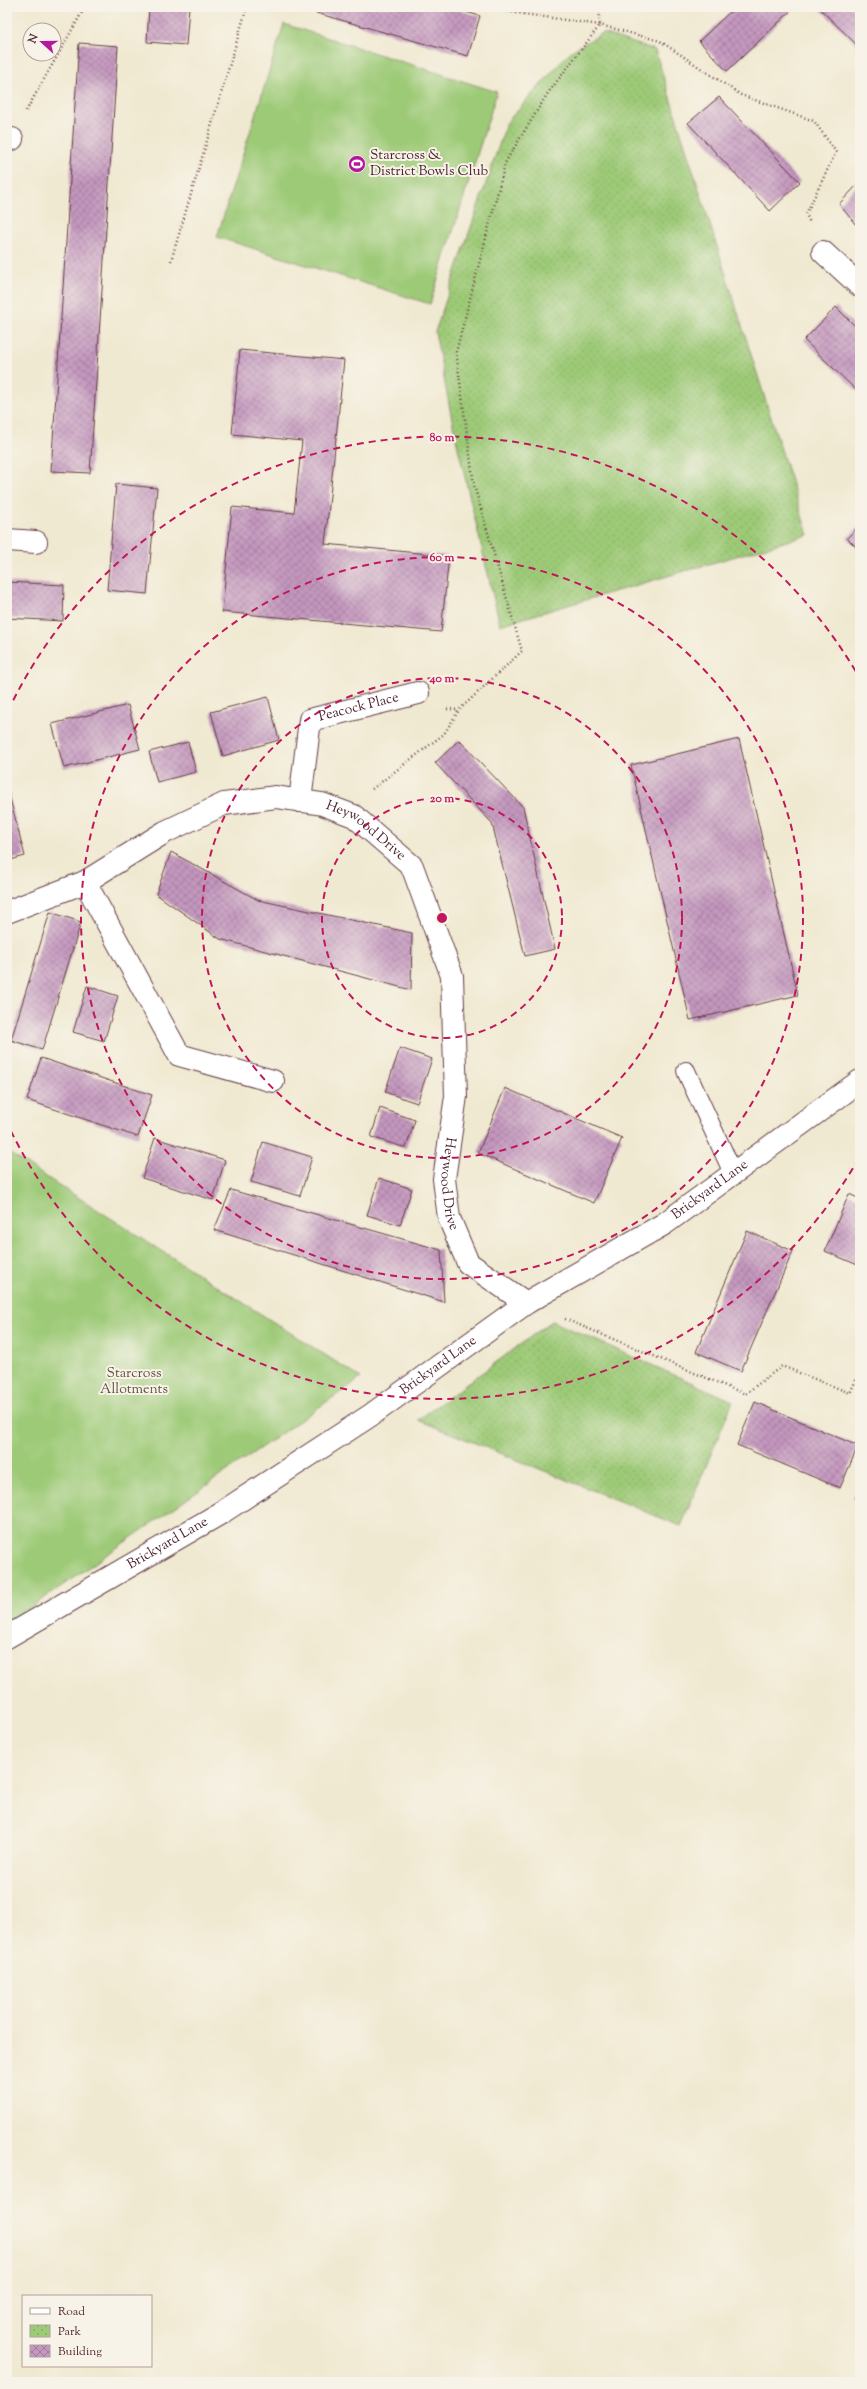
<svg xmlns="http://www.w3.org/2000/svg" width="867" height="2389" font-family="'Sorts Mill Goudy',serif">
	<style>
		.green { fill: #9dca77; stroke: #747451 }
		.park { fill: url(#park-dots); stroke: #747451 }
		.building { fill: url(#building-cross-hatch) }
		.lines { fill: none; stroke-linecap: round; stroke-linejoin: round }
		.service-casing { stroke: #633d44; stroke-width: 20 }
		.minor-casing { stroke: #633d44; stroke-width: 24 }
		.path { stroke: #633d44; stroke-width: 2.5; stroke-dasharray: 1 3; stroke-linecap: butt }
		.service { stroke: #fff; stroke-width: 18 }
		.minor { stroke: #fff; stroke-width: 22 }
		.ring { fill: none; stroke: #c2185b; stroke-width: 2; stroke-dasharray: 7 5 }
		.labels { text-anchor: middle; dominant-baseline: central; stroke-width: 4; stroke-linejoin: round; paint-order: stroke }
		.poi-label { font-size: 14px; fill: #4a1f2b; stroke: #f7f3e8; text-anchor: start }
		.street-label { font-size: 14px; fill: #4a1f2b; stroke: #f7f3e8 }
		.park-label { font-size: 14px; fill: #635242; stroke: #f7f3e8 }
		.centre { fill: #c2185b; stroke: #f7f3e8; stroke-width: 2 }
		.ring-label { font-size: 12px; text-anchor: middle; font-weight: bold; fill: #c2185b; stroke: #f7f3e8; stroke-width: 4; stroke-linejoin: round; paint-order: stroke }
	</style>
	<defs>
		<pattern id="park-dots" width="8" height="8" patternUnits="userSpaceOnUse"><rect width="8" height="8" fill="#9dca77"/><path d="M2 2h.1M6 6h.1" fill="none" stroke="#89ad67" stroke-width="1.8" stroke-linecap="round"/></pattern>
		<pattern id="building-cross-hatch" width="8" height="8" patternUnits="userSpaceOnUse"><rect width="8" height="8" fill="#c497bf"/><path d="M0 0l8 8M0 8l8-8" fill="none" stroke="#a17b9b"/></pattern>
	</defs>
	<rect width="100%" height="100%" fill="#f7f3e8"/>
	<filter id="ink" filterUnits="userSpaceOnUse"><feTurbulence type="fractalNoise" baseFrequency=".025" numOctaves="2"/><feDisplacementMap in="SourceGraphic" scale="8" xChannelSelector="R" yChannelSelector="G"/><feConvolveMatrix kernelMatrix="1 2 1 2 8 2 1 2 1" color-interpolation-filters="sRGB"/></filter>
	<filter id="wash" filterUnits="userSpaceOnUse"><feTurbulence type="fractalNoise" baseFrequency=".012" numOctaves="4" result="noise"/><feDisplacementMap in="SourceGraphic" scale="16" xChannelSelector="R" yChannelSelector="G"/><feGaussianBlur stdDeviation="0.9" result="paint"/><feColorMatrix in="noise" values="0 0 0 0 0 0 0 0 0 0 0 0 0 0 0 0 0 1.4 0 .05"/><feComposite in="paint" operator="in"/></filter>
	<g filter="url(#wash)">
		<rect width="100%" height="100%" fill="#f0e9d1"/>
		<g class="green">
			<polygon points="284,24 497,92 430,304 217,237"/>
			<polygon points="7,1152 361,1378 7,1624"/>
		</g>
		<g class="park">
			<polygon points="603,33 655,50 808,535 500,625 455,435 435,332 507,122 571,51"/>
			<polygon points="552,1321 733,1401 681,1526 418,1420"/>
		</g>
		<g id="blocks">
			<g class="building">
				<polygon points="149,7 189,7 186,45 147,42"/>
				<polygon points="295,7 448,7 480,16 468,56"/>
				<polygon points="735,7 795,7 727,71 699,41"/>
				<polygon points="818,7 860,7 860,48"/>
				<polygon points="79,43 118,46 90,473 51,471"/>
				<polygon points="719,97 800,182 770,211 688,123"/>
				<polygon points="860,182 860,221 856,225 839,204"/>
				<polygon points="836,307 860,331 860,394 804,340"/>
				<polygon points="240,350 344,360 325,544 449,556 441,632 222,612 232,507 294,513 302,441 232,434"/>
				<polygon points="116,484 157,488 147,594 107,590"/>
				<polygon points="860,525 860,551 847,538"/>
				<polygon points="7,582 64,585 63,621 7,618"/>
				<polygon points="268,697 279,740 223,756 211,712"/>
				<polygon points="128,705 140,749 64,768 52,724"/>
				<polygon points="739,739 798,995 690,1020 631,765"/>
				<polygon points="459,740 523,807 555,949 525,956 492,823 435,763"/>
				<polygon points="188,742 196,772 157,782 149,752"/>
				<polygon points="7,787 25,856 7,861"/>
				<polygon points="171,852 258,900 412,933 411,990 220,939 156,894"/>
				<polygon points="50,912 81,922 42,1050 11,1040"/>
				<polygon points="87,986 118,996 104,1041 73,1032"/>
				<polygon points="400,1048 432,1059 417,1103 385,1092"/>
				<polygon points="41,1058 152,1095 138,1137 27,1100"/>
				<polygon points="505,1088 622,1138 594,1203 478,1153"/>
				<polygon points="380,1108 415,1120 406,1148 371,1137"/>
				<polygon points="155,1138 225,1160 213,1200 142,1178"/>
				<polygon points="263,1142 312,1157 300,1196 251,1182"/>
				<polygon points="379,1178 412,1189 400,1225 367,1215"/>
				<polygon points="231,1190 441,1250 444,1302 214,1230"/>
				<polygon points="849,1194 860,1199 860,1266 825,1251"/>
				<polygon points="747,1231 793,1251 741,1371 696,1352"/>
				<polygon points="755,1402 858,1446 840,1488 737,1445"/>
				<polygon points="860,1488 860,1501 855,1498"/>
			</g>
		</g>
	</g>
	<g filter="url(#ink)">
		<use href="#blocks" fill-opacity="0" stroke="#633d44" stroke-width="1"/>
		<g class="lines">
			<defs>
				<polyline id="service" points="686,1071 734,1175"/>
				<g id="minor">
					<polyline points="7,139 12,139"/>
					<polyline points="823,252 860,286"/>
					<polyline points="7,540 36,542"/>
					<path id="s1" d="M 300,801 L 310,720 L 418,693"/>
					<polyline points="85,882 179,1055 273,1081"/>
					<path id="s2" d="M 7,912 L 85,882 L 165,832 L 224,804 L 276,797 L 322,804 L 354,816 L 412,866 L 452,976 L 456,1096 L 444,1179 L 449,1218 L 468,1263 L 526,1303"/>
					<path id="s3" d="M 7,1637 L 221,1513 L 371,1415 L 526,1303 L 664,1224 L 860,1081"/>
				</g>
			</defs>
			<use href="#service" class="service-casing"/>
			<use href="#minor" class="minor-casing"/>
			<g class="path">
				<polyline points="476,7 600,25 660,41 741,95 814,121 836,152 806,214 810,223"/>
				<polyline points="26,111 85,7"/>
				<polyline points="171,261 247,7"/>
				<polyline points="447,709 459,710"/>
				<polyline points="372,789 444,734 459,710 522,651 474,485 456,352 506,161 548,93 600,25 599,7"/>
				<polyline points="565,1319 745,1394 782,1366 850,1393 860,1371"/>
			</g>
			<use href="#service" class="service"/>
			<use href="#minor" class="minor"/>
		</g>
	</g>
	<g class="ring">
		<circle cx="442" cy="918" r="120"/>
		<circle cx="442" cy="918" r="240"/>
		<circle cx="442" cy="918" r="361"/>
		<path d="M859 1158A481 481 0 0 1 8 1125M8 711A481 481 0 0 1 859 677"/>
	</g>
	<defs>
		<symbol id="stadium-disc" viewBox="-11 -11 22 22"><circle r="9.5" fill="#b5179e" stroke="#f7f3e8"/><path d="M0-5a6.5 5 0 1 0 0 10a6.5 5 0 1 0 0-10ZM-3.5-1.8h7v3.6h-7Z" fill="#fff"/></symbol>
	</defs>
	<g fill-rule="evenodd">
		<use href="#stadium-disc" x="347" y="154" width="20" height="20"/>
	</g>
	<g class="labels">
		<g class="poi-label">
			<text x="370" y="156">Starcross &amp;<tspan x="370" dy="16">District Bowls Club</tspan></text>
		</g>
		<g class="street-label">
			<text stroke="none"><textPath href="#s1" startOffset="132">Peacock Place</textPath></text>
			<text stroke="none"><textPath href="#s2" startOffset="394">Heywood Drive</textPath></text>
			<text stroke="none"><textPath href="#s2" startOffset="779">Heywood Drive</textPath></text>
			<text stroke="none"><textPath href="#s3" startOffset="834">Brickyard Lane</textPath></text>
			<text stroke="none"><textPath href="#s3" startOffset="510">Brickyard Lane</textPath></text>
			<text stroke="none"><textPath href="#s3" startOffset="186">Brickyard Lane</textPath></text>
		</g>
		<g class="park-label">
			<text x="134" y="1374">Starcross<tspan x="134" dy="16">Allotments</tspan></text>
		</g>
	</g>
	<circle cx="442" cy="918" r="6" class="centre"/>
	<g class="ring-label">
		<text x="442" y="441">80 m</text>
		<text x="442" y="561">60 m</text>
		<text x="442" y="682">40 m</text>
		<text x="442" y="802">20 m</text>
	</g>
	<rect width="867" height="2389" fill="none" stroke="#f7f3e8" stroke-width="24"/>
	<rect x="22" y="2295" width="130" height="72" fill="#f7f3e8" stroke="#b29e9c"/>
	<rect x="30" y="2308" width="20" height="6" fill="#ffffff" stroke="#b29e9c"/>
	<text x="58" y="2315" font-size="12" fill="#4a1f2b">Road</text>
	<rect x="30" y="2325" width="20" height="12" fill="url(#park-dots)" stroke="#b29e9c"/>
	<text x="58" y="2335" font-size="12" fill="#4a1f2b">Park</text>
	<rect x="30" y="2345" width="20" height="12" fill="url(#building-cross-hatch)" stroke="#b29e9c"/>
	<text x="58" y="2355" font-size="12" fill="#4a1f2b">Building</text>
	<g transform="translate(42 42) rotate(291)"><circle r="19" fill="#f7f3e8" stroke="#b29e9c"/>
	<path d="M0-3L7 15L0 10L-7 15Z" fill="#b5179e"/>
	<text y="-6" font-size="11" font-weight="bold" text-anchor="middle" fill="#4a1f2b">N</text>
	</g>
</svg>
